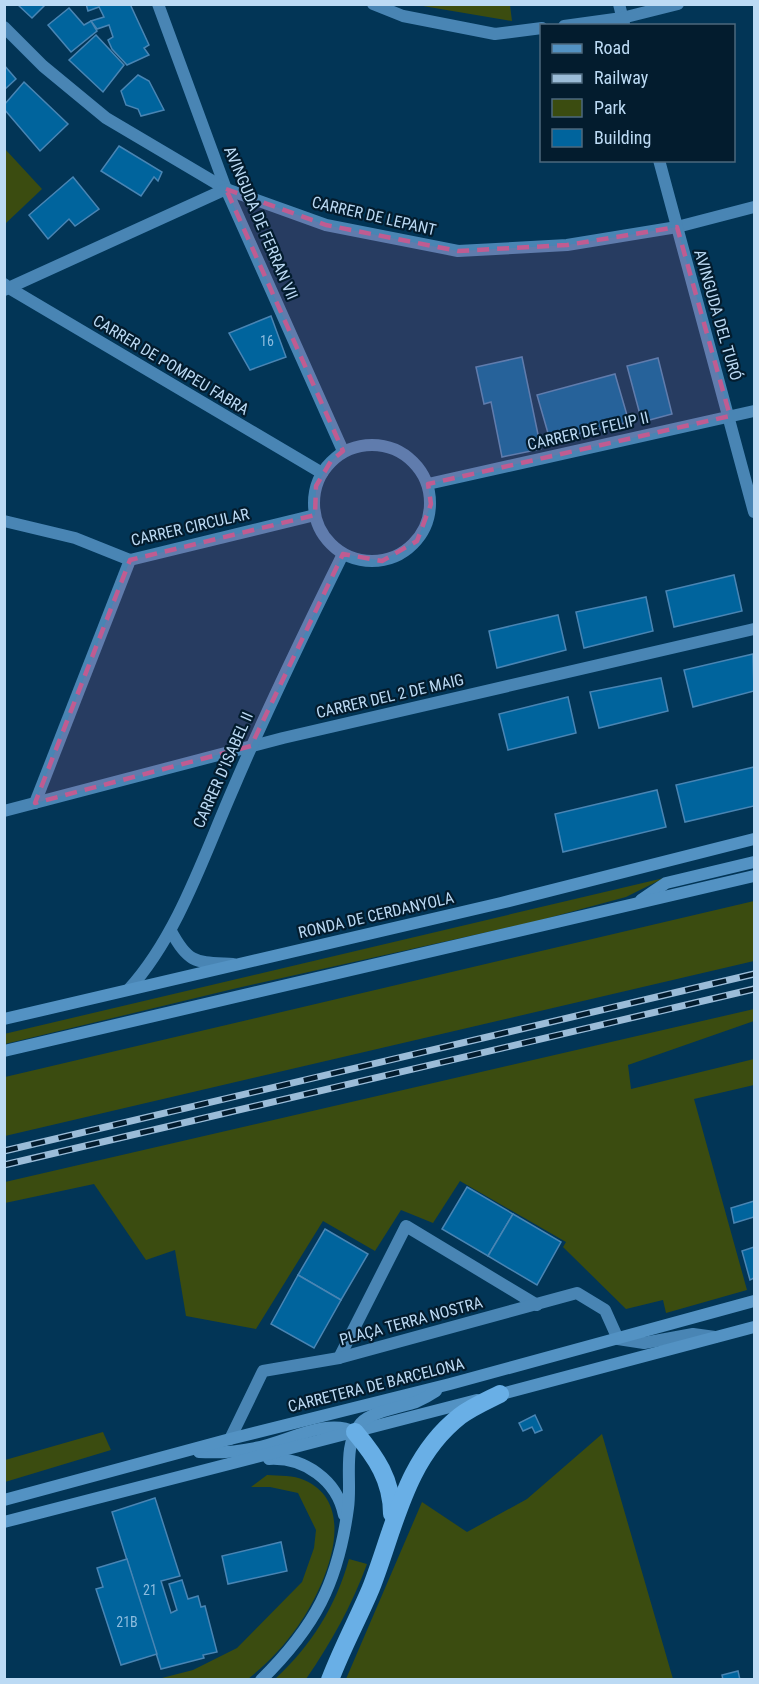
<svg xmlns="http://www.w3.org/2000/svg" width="759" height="1684" font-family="'Roboto Condensed',sans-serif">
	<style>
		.green { fill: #3b4c10 }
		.building { fill: #00649d; stroke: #4985b4; stroke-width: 1.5 }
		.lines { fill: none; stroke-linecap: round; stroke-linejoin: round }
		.lane { stroke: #4985b4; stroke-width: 12 }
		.street { stroke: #4985b4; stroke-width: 12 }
		.secondary { stroke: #5392c3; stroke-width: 12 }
		.highway { stroke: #69afe6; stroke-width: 18 }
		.rail-casing { stroke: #9bbcd8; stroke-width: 7 }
		.rail { stroke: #031c2e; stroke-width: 4.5; stroke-dasharray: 14; stroke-linecap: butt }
		.marked { fill: #c05c91; fill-opacity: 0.2; stroke: #c05c91; stroke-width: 4.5; stroke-dasharray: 12 8; stroke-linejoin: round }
		.labels { text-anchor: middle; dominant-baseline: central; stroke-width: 4.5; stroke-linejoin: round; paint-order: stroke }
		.number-label { font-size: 14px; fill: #8dbcde }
		.street-label { font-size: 16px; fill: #bcdaf4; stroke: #031c2e }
	</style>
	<rect width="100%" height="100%" fill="#023556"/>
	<g class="green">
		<polygon points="417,5 510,5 512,21"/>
		<polygon points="5,149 42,189 5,224"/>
		<polygon points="664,878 626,897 537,921 233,989 5,1044 4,1034"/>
		<polygon points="754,901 754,961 5,1136 5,1077"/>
		<polygon points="754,1009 754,1021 628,1065 631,1089 754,1059 754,1085 694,1099 747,1290 666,1313 663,1300 626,1309 563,1247 566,1242 460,1181 433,1223 401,1210 375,1251 323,1221 256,1329 186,1316 175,1250 146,1260 94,1184 5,1203 5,1182"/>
		<polygon points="103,1432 111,1450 5,1482 5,1460"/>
		<polygon points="602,1434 673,1679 346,1679 422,1502 467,1532 527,1499"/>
		<path d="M 267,1475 C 279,1476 294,1475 304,1480 C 362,1505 324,1589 298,1626 C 284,1646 267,1664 248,1679 L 158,1679 L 193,1670 L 237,1648 L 302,1582 L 314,1548 L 316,1530 L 298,1493 L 270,1487 L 251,1487 Z"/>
		<path d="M 349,1559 L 367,1564 C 352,1605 331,1643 306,1679 L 275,1679 C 311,1646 336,1606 349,1559 Z"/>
	</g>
	<g class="building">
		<polygon points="17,4 46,4 32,18"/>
		<polygon points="86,4 130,4 149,45 144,48 149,55 127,65 112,49 108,40 113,37 109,25 97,29 91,21 104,17 99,7 88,11"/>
		<polygon points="69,8 84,25 91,21 97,31 71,52 48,25"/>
		<polygon points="96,35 124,65 103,92 69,60"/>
		<polygon points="4,65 16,79 4,90"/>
		<polygon points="138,75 149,81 164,110 141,116 138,109 126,105 121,91"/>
		<polygon points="24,82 68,124 40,151 4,109 4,105"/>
		<polygon points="119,146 162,172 158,181 154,177 141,196 101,171"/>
		<polygon points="73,177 99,209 75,226 69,219 48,239 29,215"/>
		<polygon points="271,316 286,357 250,370 229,333"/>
		<polygon points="522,357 541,449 502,457 491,402 484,404 476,367"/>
		<polygon points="658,358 672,414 642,422 627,366"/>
		<polygon points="615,374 629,422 550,440 537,395"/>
		<polygon points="734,575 742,611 674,627 666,591"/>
		<polygon points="646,597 653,631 584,648 576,612"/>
		<polygon points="558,615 566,650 497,668 489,631"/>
		<polygon points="753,654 754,691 693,707 684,670"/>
		<polygon points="661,678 668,711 599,728 590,692"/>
		<polygon points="568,697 576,733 508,750 499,714"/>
		<polygon points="754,767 754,806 685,822 676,785"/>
		<polygon points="657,790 666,827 563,852 555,814"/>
		<polygon points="467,1187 513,1214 488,1256 442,1229"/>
		<polygon points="754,1201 754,1217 734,1223 731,1208"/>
		<polygon points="513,1214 561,1242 537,1285 488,1256"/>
		<polygon points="325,1229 368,1254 341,1300 298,1275"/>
		<polygon points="754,1247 754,1278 750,1280 742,1251"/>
		<polygon points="298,1275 341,1300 314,1348 271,1324"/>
		<polygon points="535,1415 542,1430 535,1433 532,1427 523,1431 519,1423"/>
		<polygon points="155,1498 180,1576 161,1581 171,1613 177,1610 169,1584 182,1580 188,1599 198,1596 201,1607 205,1606 217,1652 203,1655 204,1658 161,1669 112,1512"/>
		<polygon points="281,1542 287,1571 228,1584 222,1556"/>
		<polygon points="127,1559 157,1654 121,1665 96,1589 103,1587 97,1568"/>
		<polygon points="738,1671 740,1680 723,1680 722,1675"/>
	</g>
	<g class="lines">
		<polyline class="lane" points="618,1339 644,1343 693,1334 715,1337"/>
		<g class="street">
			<polyline points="158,4 226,189 343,451"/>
			<polyline points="373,4 403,16 495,34 542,28"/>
			<polyline points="619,4 624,24"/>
			<polyline points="564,26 622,18 678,4"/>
			<polyline points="4,27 43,66 106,118 226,189 326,225 458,251 567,245 677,227 754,207"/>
			<polyline points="659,160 754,512"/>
			<polyline points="4,284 9,288 322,473"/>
			<polyline points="4,290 226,189"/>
			<circle cx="372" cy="503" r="58"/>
			<polyline points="428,484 754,411"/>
			<polyline points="4,521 75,538 130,560 315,515"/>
			<polyline points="35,803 130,560"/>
			<polyline points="4,811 283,738 754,629"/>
			<path d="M 171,931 C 189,965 197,962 233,964"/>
			<path d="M 129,989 C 178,935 204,855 233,789 C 267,709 305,631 343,554"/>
			<polyline points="339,1358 406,1226 537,1305"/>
			<polyline points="230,1439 263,1371 339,1358 577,1293 605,1310 618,1339"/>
		</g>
		<g class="secondary">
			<polyline points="641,900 666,883 754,862"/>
			<polyline points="4,1019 501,903 754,839"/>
			<polyline points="4,1051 754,876"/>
			<polyline points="494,1396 754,1327"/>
			<path d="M 199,1452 C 218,1453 236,1452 255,1448 C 286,1443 325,1417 355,1432"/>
			<path d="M 269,1459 C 304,1457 337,1480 344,1515"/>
			<polyline points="4,1500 230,1439 450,1384 754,1301"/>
			<polyline points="4,1522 477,1400"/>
			<path d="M 261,1680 C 315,1627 338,1583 348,1508 C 352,1481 342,1445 361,1423 C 371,1412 401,1407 416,1402 C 423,1399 430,1395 436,1391"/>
		</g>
		<g class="highway">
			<path d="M 355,1432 C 376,1457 392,1480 392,1514"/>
			<path d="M 330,1680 C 342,1648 358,1619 371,1588 C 395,1527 405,1459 460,1416 C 472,1407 486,1401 500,1394"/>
		</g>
		<defs>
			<g id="rail">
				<polyline points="4,1151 754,974"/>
				<polyline points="4,1165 754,989"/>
			</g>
		</defs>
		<use href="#rail" class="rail-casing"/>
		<use href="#rail" class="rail"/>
	</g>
	<path class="marked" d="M 226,189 L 326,225 L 458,251 L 567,245 L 677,227 L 730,416 L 428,484 L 431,504 L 417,541 L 382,561 L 343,554 L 251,746 L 35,803 L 130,560 L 315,515 L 316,486 L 331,461 L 343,451 Z"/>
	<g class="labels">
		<g class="number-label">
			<text x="267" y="341">16</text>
			<text x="150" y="1590">21</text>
			<text x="127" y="1622">21B</text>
		</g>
		<g class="street-label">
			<text transform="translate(374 216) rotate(13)">CARRER DE LEPANT</text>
			<text transform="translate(261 223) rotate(67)">AVINGUDA DE FERRAN VII</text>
			<text transform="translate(718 315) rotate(74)">AVINGUDA DEL TURÓ</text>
			<text transform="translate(171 365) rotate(31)">CARRER DE POMPEU FABRA</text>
			<text transform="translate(588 431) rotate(-13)">CARRER DE FELIP II</text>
			<text transform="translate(190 527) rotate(-13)">CARRER CIRCULAR</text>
			<text transform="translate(390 696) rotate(-13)">CARRER DEL 2 DE MAIG</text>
			<text transform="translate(223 770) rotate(-66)">CARRER D'ISABEL II</text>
			<text transform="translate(376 915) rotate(-13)">RONDA DE CERDANYOLA</text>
			<text transform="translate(411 1321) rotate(-15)">PLAÇA TERRA NOSTRA</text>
			<text transform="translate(376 1385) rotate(-14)">CARRETERA DE BARCELONA</text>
		</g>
	</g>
	<rect width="759" height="1684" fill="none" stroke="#bcdaf4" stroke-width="12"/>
	<rect x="540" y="24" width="195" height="138" fill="#031c2e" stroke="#4d687d" stroke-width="1.5"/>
	<rect x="552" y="44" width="30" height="9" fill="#5392c3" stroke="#4d687d" stroke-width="1.5"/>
	<text x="594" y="54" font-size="18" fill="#bcdaf4">Road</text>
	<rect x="552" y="74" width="30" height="9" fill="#9bbcd8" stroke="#4d687d" stroke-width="1.5"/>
	<text x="594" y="84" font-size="18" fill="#bcdaf4">Railway</text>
	<rect x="552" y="99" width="30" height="18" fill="#3b4c10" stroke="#4d687d" stroke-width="1.5"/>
	<text x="594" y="114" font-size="18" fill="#bcdaf4">Park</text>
	<rect x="552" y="129" width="30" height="18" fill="#00649d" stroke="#4d687d" stroke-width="1.5"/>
	<text x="594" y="144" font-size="18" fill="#bcdaf4">Building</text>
</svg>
